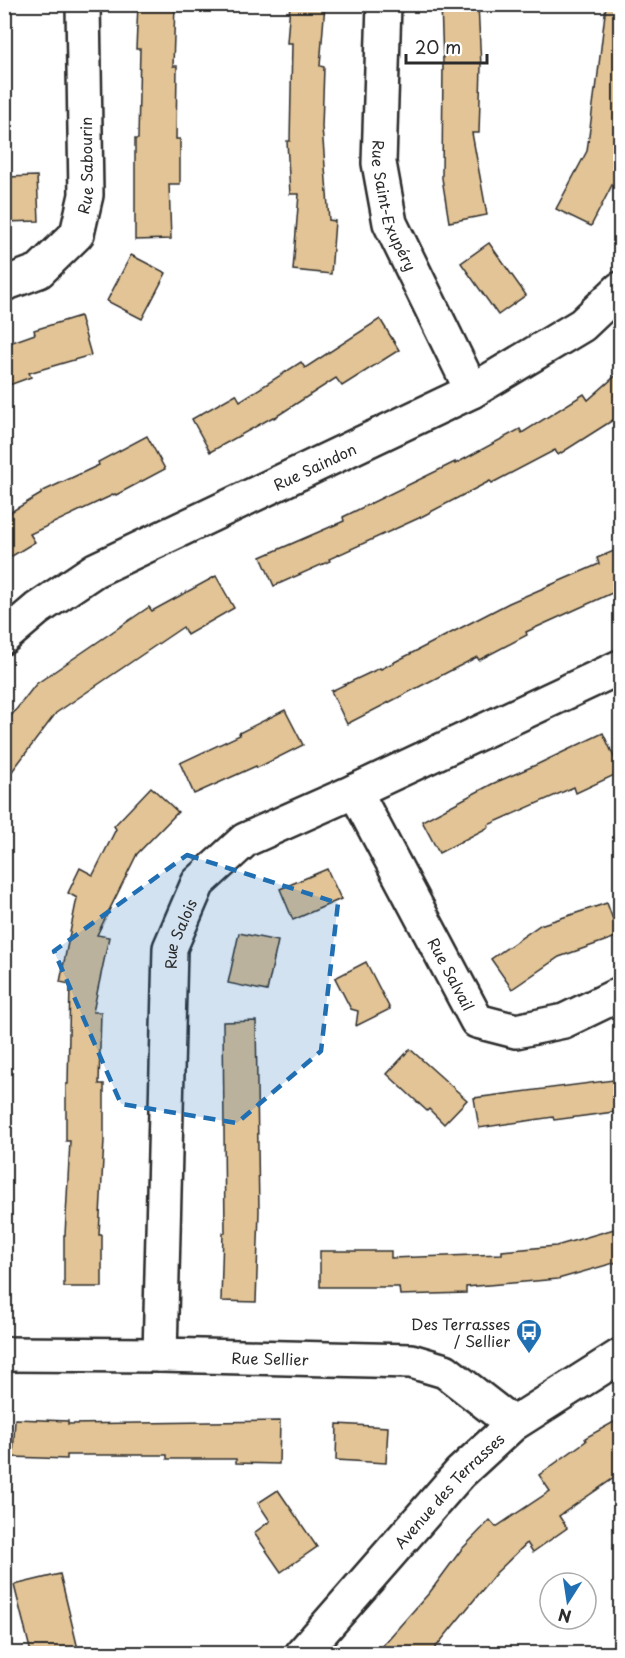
<svg xmlns="http://www.w3.org/2000/svg" width="625" height="1658" font-family="'Playpen Sans',sans-serif">
	<style>
		.building { fill: #e2c496; stroke: #2b2b2b; stroke-width: 1.5 }
		.lines { fill: none; stroke-linecap: round; stroke-linejoin: round }
		.minor-casing { stroke: #2b2b2b; stroke-width: 38 }
		.minor { stroke: #fff; stroke-width: 33 }
		.marked { fill: #1f6fb2; fill-opacity: 0.2; stroke: #1f6fb2; stroke-width: 4.5; stroke-dasharray: 12 8; stroke-linejoin: round }
		.labels { text-anchor: middle; dominant-baseline: central; stroke-width: 4.5; stroke-linejoin: round; paint-order: stroke }
		.street-label { font-size: 15px; fill: #2b2b2b; stroke: #fff }
		.poi-label { font-size: 15px; fill: #2b2b2b; stroke: #fff; text-anchor: end }
	</style>
	<rect width="100%" height="100%" fill="#fff"/>
	<filter id="ink" filterUnits="userSpaceOnUse"><feTurbulence type="fractalNoise" baseFrequency=".0167" numOctaves="2"/><feDisplacementMap in="SourceGraphic" scale="12" xChannelSelector="R" yChannelSelector="G"/><feConvolveMatrix kernelMatrix="1 2 1 2 8 2 1 2 1" color-interpolation-filters="sRGB"/></filter>
	<g filter="url(#ink)">
		<g class="building">
			<polygon points="138,4 175,4 173,66 177,66 176,139 180,139 180,184 169,184 171,239 135,240 135,139 138,139 140,49 136,49"/>
			<polygon points="290,4 325,4 320,66 324,67 322,127 329,220 335,221 331,274 293,270 299,194 290,194 287,141 290,141 292,43 287,43"/>
			<polygon points="441,4 478,4 481,66 479,133 472,133 487,215 449,222 442,178 443,62"/>
			<polygon points="606,5 621,6 621,136 614,181 591,226 556,209 587,151 595,90 596,90"/>
			<polygon points="37,176 39,221 4,222 6,177"/>
			<polygon points="489,243 526,295 498,315 461,263"/>
			<polygon points="131,255 166,273 142,319 107,301"/>
			<polygon points="80,316 91,355 29,373 31,377 4,387 4,345 35,334 34,330"/>
			<polygon points="380,319 399,350 342,386 336,378 274,418 273,417 210,452 192,419 236,394 240,401 301,362 305,368"/>
			<polygon points="621,371 621,415 558,455 555,450 492,483 490,481 419,518 329,559 330,561 274,586 261,557 344,521 343,517 455,462 455,464 520,429 522,433 584,394 588,400"/>
			<polygon points="147,436 165,469 116,495 115,494 30,534 35,542 4,561 4,516 41,494 41,492 99,465 98,462"/>
			<polygon points="621,548 621,611 612,593 526,632 527,635 479,660 477,657 347,724 331,691 380,668 381,669 509,603 599,564 597,558"/>
			<polygon points="216,576 234,608 187,635 183,627 56,713 4,782 4,725 36,684 149,607 152,611"/>
			<polygon points="285,710 303,745 257,768 256,766 194,794 180,763 240,735 239,733"/>
			<polygon points="603,733 621,772 576,793 574,787 488,825 489,827 439,853 422,821 492,784 538,764"/>
			<polygon points="151,787 178,812 137,854 97,935 109,937 93,1012 101,1012 99,1084 104,1084 104,1140 99,1235 102,1235 102,1287 64,1287 64,1235 65,1235 70,1141 66,1141 66,1084 68,1084 70,984 60,982 77,898 68,893 80,868 93,875 116,829 114,826"/>
			<polygon points="327,869 341,899 293,920 280,889"/>
			<polygon points="607,903 619,936 559,957 512,989 491,959 540,925"/>
			<polygon points="239,933 278,941 267,991 228,983"/>
			<polygon points="366,962 390,1009 356,1026 358,1011 351,1009 335,978"/>
			<polygon points="256,1021 259,1211 256,1302 221,1301 223,1233 225,1233 223,1022"/>
			<polygon points="410,1049 467,1100 444,1124 429,1109 427,1111 387,1074"/>
			<polygon points="621,1079 621,1111 554,1120 553,1117 479,1128 474,1098"/>
			<polygon points="621,1227 621,1261 558,1279 466,1287 466,1293 400,1295 399,1287 320,1287 320,1251 391,1251 391,1258 502,1254 502,1251 556,1246"/>
			<polygon points="621,1418 621,1473 559,1516 567,1528 533,1552 527,1543 496,1573 431,1653 376,1653 430,1592 461,1550 490,1520 496,1527 550,1491 539,1475 586,1441 585,1438"/>
			<polygon points="15,1419 68,1421 68,1424 280,1421 279,1464 236,1463 236,1459 167,1459 167,1455 67,1455 67,1459 13,1457"/>
			<polygon points="337,1424 388,1427 386,1463 336,1460"/>
			<polygon points="278,1490 317,1547 281,1572 254,1533 270,1521 258,1503"/>
			<polygon points="60,1574 78,1649 61,1653 31,1653 14,1585"/>
		</g>
		<g class="lines">
			<defs>
				<g id="minor">
					<path id="s1" d="M 384,4 L 379,163 L 390,223 L 472,391"/>
					<path id="s2" d="M 4,284 L 39,271 L 77,234 L 86,195 L 83,4"/>
					<path id="s3" d="M 4,637 L 37,609 L 95,570 L 472,391 L 582,325 L 620,289"/>
					<path id="s4" d="M 355,791 L 477,1021 L 516,1031 L 564,1021 L 620,994"/>
					<path id="s5" d="M 4,1354 L 160,1355 L 411,1361 L 445,1371 L 513,1424"/>
					<path id="s6" d="M 160,1355 L 170,948 L 198,883 L 245,840 L 355,791 L 620,667"/>
					<path id="s7" d="M 302,1654 L 460,1473 L 513,1424 L 620,1356"/>
				</g>
			</defs>
			<use href="#minor" class="minor-casing"/>
			<use href="#minor" class="minor"/>
		</g>
	</g>
	<path class="marked" d="M 187,855 L 338,903 L 321,1051 L 237,1123 L 121,1104 L 54,951 Z"/>
	<defs>
		<symbol id="bus-pin" viewBox="-11 -11 22 30"><path d="M0 17L-7.5 6A9.5 9.5 0 1 1 7.5 6Z" fill="#1f6fb2" stroke="#fff"/><path d="M-5-6H5V4H4V6H2V4H-2V6H-4V4H-5ZM-3.5-4V0h7V-4ZM-3.5 1.2v1.5H-2V1.2ZM2 1.2v1.5H3.5V1.2Z" fill="#fff"/></symbol>
	</defs>
	<g fill-rule="evenodd">
		<use href="#bus-pin" x="514" y="1317" width="30" height="40"/>
	</g>
	<g class="labels">
		<g class="street-label">
			<text stroke="none"><textPath href="#s2" startOffset="160">Rue Sabourin</textPath></text>
			<text stroke="none"><textPath href="#s1" startOffset="204">Rue Saint-Exupéry</textPath></text>
			<text stroke="none"><textPath href="#s3" startOffset="356">Rue Saindon</textPath></text>
			<text stroke="none"><textPath href="#s6" startOffset="423">Rue Salois</textPath></text>
			<text stroke="none"><textPath href="#s4" startOffset="207">Rue Salvail</textPath></text>
			<text stroke="none"><textPath href="#s5" startOffset="266">Rue Sellier</textPath></text>
			<text stroke="none"><textPath href="#s7" startOffset="220">Avenue des Terrasses</textPath></text>
		</g>
		<g class="poi-label">
			<text x="510" y="1323">Des Terrasses<tspan x="510" dy="17">/ Sellier</tspan></text>
		</g>
	</g>
	<rect width="625" height="1658" fill="none" stroke="#fff" stroke-width="24"/>
	<rect x="12" y="12" width="601" height="1634" fill="none" stroke="#2b2b2b" stroke-width="2" filter="url(#ink)"/>
	<g transform="translate(568 1601) rotate(192)"><circle r="28" fill="#ffffff" stroke="#aaaaaa" stroke-width="1.5"/>
	<path d="M0-4.5L10 22L0 15L-10 22Z" fill="#1f6fb2"/>
	<text y="-9" font-size="16" font-weight="bold" text-anchor="middle" fill="#2b2b2b">N</text>
	</g>
	<path d="M406 54v9h81v-9" fill="none" stroke="#2b2b2b" stroke-width="3"/>
	<text x="415" y="54" font-size="18" fill="#2b2b2b" stroke="#ffffff" stroke-width="4.5" paint-order="stroke">20 m</text>
</svg>
